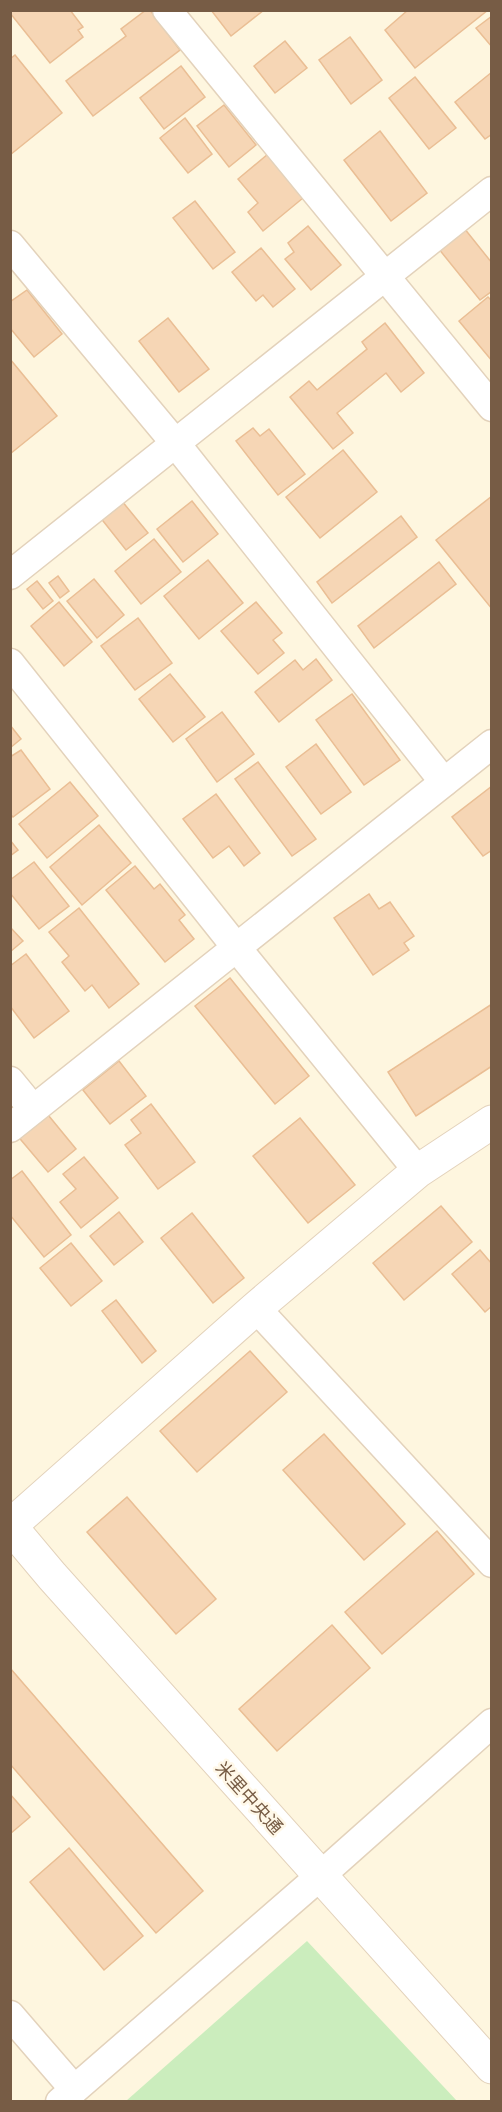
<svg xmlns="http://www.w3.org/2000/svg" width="502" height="2112" font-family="'Fira Sans','Noto Sans JP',sans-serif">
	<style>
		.green { fill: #cbedbd }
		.building { fill: #f6d6b5; stroke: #eabe94; stroke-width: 1.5 }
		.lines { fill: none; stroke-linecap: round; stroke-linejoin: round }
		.minor-casing { stroke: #e3d2bb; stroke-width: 31 }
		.tertiary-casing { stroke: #e3d2bb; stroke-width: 35 }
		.minor { stroke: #fff; stroke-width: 28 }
		.tertiary { stroke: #fff; stroke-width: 33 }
		.labels { text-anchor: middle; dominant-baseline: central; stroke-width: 5; stroke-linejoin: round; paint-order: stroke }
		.street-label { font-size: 18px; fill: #775c45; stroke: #fff8e8 }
	</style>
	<rect width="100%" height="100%" fill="#fef6df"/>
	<polygon class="green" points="307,1941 457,2101 126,2101"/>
	<g class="building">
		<polygon points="10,10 70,10 83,27 78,30 83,37 50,63 10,13"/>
		<polygon points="146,10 150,10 180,50 93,116 66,81 126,36 121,29"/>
		<polygon points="211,10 264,10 231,36"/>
		<polygon points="408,10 488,10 415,68 385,30"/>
		<polygon points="492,16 492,47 476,28"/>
		<polygon points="350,37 382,80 351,104 319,60"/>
		<polygon points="285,41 307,68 275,93 254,66"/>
		<polygon points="15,55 62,113 10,155 10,59"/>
		<polygon points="181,66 205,97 164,129 140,98"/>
		<polygon points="492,72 492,134 485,139 455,102"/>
		<polygon points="415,77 456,128 429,149 389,98"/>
		<polygon points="224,105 256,145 229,167 197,126"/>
		<polygon points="185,118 212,154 188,173 160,138"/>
		<polygon points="380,131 427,193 391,221 344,160"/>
		<polygon points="268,154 303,198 263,231 248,212 258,203 238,179"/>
		<polygon points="195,201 235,252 213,269 173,218"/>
		<polygon points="460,223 492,263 492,291 480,300 434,243"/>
		<polygon points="308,226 341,265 311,290 285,259 294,252 288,243"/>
		<polygon points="261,248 295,289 273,307 263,295 256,301 232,272"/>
		<polygon points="27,290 62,334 34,357 10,328 10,302"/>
		<polygon points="488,297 492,301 492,361 459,321"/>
		<polygon points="168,318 209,369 179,392 139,341"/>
		<polygon points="385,323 424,373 401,392 386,373 337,413 353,433 333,449 290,397 309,381 317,390 367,349 362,342"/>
		<polygon points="10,359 57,416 10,454"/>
		<polygon points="253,428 260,436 269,429 305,474 278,495 236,441"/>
		<polygon points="343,450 377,492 320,538 286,497"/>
		<polygon points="117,495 148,533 126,550 96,512"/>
		<polygon points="492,496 492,609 436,540"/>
		<polygon points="192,501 218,534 183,562 157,529"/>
		<polygon points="401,516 417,537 332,603 317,582"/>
		<polygon points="154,539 181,572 141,604 115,571"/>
		<polygon points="208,560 243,603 199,639 164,596"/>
		<polygon points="439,562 456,584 374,648 358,626"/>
		<polygon points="58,576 69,591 60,598 49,583"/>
		<polygon points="94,579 124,615 97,638 67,601"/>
		<polygon points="37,581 53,601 43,609 27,589"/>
		<polygon points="59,602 92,642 64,666 31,626"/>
		<polygon points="256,602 282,633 273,640 284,653 258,674 221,631"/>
		<polygon points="138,618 172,663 135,690 101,646"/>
		<polygon points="316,659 332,680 279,722 255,692 295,660 303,670"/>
		<polygon points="170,674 205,717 173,742 139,699"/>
		<polygon points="352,694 400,760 364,785 316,720"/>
		<polygon points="222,712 254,754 217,782 186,739"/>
		<polygon points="10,725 21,739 10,748"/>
		<polygon points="316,744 351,792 321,814 286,767"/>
		<polygon points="21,750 50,789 13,817 10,814 10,757"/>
		<polygon points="258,762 316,839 292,856 235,779"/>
		<polygon points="70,782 98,816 47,858 19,824"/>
		<polygon points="492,786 492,850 483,856 452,817"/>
		<polygon points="216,794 260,853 244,866 229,846 213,858 183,819"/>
		<polygon points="99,825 131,863 82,905 50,867"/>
		<polygon points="10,840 18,850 10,856"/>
		<polygon points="34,862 69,906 39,929 10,893 10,880"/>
		<polygon points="135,866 154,889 160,884 185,915 179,920 194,939 165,962 106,890"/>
		<polygon points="369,894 379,909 390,902 414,936 404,943 409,950 373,975 334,918"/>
		<polygon points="79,908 139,984 109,1008 92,985 85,991 62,962 69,956 49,932"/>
		<polygon points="10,927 23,941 10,952"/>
		<polygon points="26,954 69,1011 34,1038 10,1006 10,966"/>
		<polygon points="230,978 309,1076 275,1104 195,1006"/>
		<polygon points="492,1004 492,1066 416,1116 388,1072"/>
		<polygon points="119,1061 146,1096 110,1124 83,1090"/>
		<polygon points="151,1104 195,1162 158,1189 125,1145 141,1133 131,1120"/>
		<polygon points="44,1110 76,1149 48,1172 16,1134"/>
		<polygon points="300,1118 355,1185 308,1223 253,1156"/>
		<polygon points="84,1157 118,1198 81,1228 60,1202 76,1189 63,1174"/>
		<polygon points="22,1171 71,1235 44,1257 10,1215 10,1180"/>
		<polygon points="441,1206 472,1242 404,1300 373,1263"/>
		<polygon points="119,1212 143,1242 114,1265 90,1236"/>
		<polygon points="192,1213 244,1278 213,1303 161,1238"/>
		<polygon points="71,1243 102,1281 71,1306 40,1268"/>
		<polygon points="480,1250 492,1264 492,1306 485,1312 452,1274"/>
		<polygon points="116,1300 156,1351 142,1363 102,1311"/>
		<polygon points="250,1351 287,1392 197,1472 160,1431"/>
		<polygon points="324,1434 405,1524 364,1560 283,1470"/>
		<polygon points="127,1497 216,1599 176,1634 87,1532"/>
		<polygon points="437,1531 474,1574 382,1654 345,1612"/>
		<polygon points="332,1625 370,1668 277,1751 239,1709"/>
		<polygon points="10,1668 203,1891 156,1933 10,1764"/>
		<polygon points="10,1794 30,1817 10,1834"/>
		<polygon points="69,1848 143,1936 104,1970 30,1882"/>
	</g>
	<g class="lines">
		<defs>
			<g id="minor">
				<polyline points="167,10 492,407"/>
				<polyline points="10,245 176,444 444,782"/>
				<polyline points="10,575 492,191"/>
				<polyline points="10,663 236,947 418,1171"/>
				<polyline points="10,1081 33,1109"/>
				<polyline points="10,1128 492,744"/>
				<polyline points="256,1308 492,1563"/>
				<polyline points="10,2015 74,2089"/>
				<polyline points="60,2102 319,1877 492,1723"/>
			</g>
			<g id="tertiary">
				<polyline points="10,1526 52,1576 492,2067"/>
				<polyline points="10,1526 256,1308 418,1171 492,1122"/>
			</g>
		</defs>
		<use href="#minor" class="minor-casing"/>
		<use href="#tertiary" class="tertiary-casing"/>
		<use href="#minor" class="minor"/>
		<use href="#tertiary" class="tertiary"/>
	</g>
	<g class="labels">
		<g class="street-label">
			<text transform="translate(249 1798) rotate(48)">米里中央通</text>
		</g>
	</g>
	<rect width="502" height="2112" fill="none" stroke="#775c45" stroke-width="24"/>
</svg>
